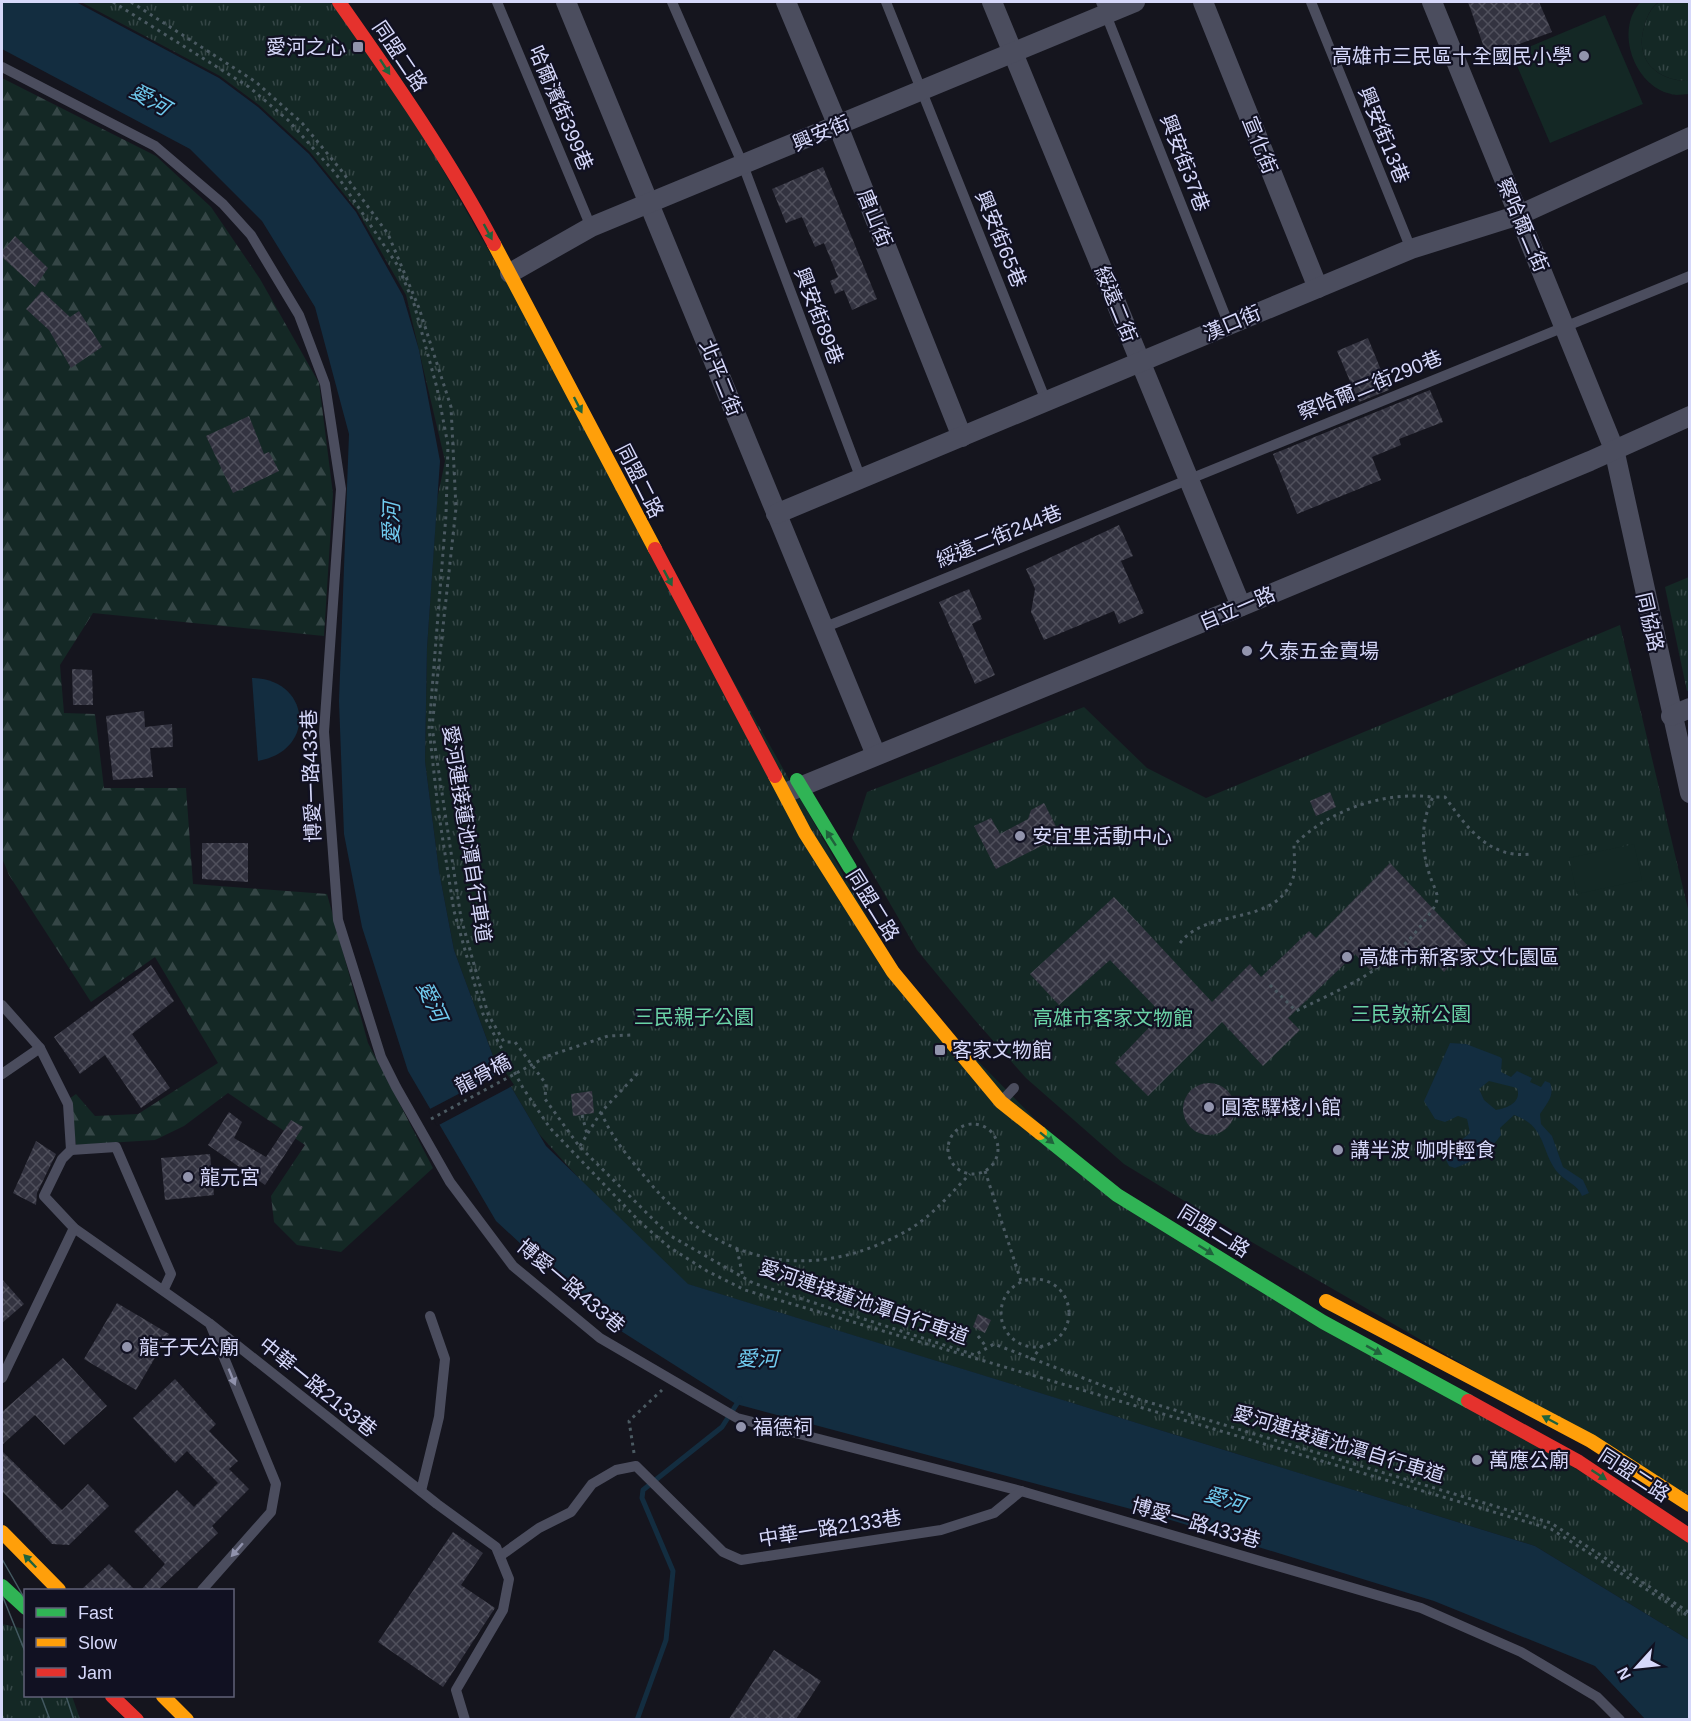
<svg xmlns="http://www.w3.org/2000/svg" width="1691" height="1721" font-family="Helvetica,'Noto Sans TC',sans-serif">
	<style>
		.grass { fill: url(#grass-tufts) }
		.forest { fill: url(#forest-firs) }
		.pitch { fill: #142825 }
		.water { fill: #132d40; fill-rule: evenodd }
		.pier { fill: #15151e }
		.lines { fill: none; stroke-linecap: round; stroke-linejoin: round }
		.stream { stroke: #132d40; stroke-width: 5 }
		.building { fill: url(#building-cross-hatch) }
		.path { stroke: #4b5a62; stroke-width: 3; stroke-dasharray: 3 4.5; stroke-linecap: butt }
		.lane { stroke: #4b4d5e; stroke-width: 10 }
		.street { stroke: #4b4d5e; stroke-width: 20 }
		.fast { stroke: #30b455; stroke-width: 14 }
		.slow { stroke: #ff9f0a; stroke-width: 14 }
		.jam { stroke: #e5322d; stroke-width: 14 }
		.tram { stroke: #435961; stroke-width: 1.5 }
		.path-bridge { stroke: #4b5a62; stroke-width: 3; stroke-dasharray: 3 4.5; stroke-linecap: butt }
		.oneway { fill: #20623c }
		.oneway2 { fill: #9092ac }
		.poi-dot { fill: #9294ad; stroke: #112; stroke-width: 2 }
		.labels { text-anchor: middle; dominant-baseline: central; stroke-width: 4.5; stroke-linejoin: round; paint-order: stroke }
		.poi-label { font-size: 20px; fill: #d6d8fa; stroke: #112; text-anchor: start }
		.street-label { font-size: 20px; fill: #d6d8fa; stroke: #112 }
		.park-label { font-size: 20px; fill: #6ad2a6; stroke: #112 }
		.water-label { font-size: 21px; font-style: italic; fill: #70cbef; stroke: #112 }
	</style>
	<defs>
		<pattern id="grass-tufts" width="24" height="20" patternUnits="userSpaceOnUse" patternTransform="scale(1.5)"><rect width="24" height="20" fill="#142825"/><path d="M3 7l-1-3M5 7V3M7 7l1-3M15 17l-1-3M17 17v-4M19 17l1-3" fill="none" stroke="#354646"/></pattern>
		<pattern id="forest-firs" width="22" height="20" patternUnits="userSpaceOnUse" patternTransform="scale(1.5)"><rect width="22" height="20" fill="#142825"/><path d="M5 1l3.5 6h-7zM16 11l3.5 6h-7z" fill="#354646"/></pattern>
		<pattern id="building-cross-hatch" width="8" height="8" patternUnits="userSpaceOnUse" patternTransform="scale(1.5)"><rect width="8" height="8" fill="#333340"/><path d="M0 0l8 8M0 8l8-8" fill="none" stroke="#50505c"/></pattern>
	</defs>
	<rect width="100%" height="100%" fill="#15151e"/>
	<g class="grass">
		<polygon points="81,2 339,2 381,61 910,992 1084,1169 1689,1538 1689,1640 1535,1546 687,1284 585,1185 539,1134 493,1056 454,950 439,871 425,761 427,648 437,500 445,461 406,295 357,210 310,152 259,105 220,76"/>
		<path d="M 1660,2 L 1689,2 L 1689,81 C 1656,81 1633,59 1645,24 C 1647,16 1652,6 1660,2 Z"/>
		<polygon points="1689,577 1690,690 1687,691 1665,587"/>
		<polygon points="1620,625 1689,913 1689,1495 1250,1241 1124,1164 1026,1078 974,1019 917,950 852,838 867,792 1084,707 1147,768 1206,798"/>
		<polygon points="2,1624 25,1629 26,1696 72,1696 80,1719 2,1719"/>
	</g>
	<polygon class="forest" points="2,78 156,156 211,207 260,279 319,383 333,494 324,636 93,613 60,665 64,713 95,714 104,788 186,788 193,884 327,894 368,1043 433,1168 341,1252 297,1245 274,1222 271,1196 305,1145 228,1093 184,1126 155,1140 76,1145 69,1099 76,1094 95,1116 138,1114 218,1063 155,957 91,1002 9,875 2,858"/>
	<g class="pitch">
		<path d="M 1641,2 L 1659,2 C 1652,6 1647,16 1645,24 C 1633,59 1656,81 1689,81 L 1689,94 C 1684,94 1676,96 1671,94 C 1634,86 1614,29 1641,2 Z"/>
		<polygon points="1605,15 1643,104 1550,143 1512,54"/>
		<polygon points="1634,844 1642,880 1577,894 1569,858"/>
	</g>
	<g class="water">
		<polygon points="2,2 76,2 219,78 258,107 309,154 356,212 403,296 419,350 440,461 427,648 425,761 439,871 454,950 493,1056 546,1146 688,1284 1535,1546 1689,1640 1689,1719 1645,1719 1595,1666 1434,1601 1161,1517 736,1404 602,1319 496,1221 408,1071 362,927 344,834 339,701 349,434 315,307 262,221 190,149 2,49"/>
		<path d="M 252,678 C 311,679 317,751 258,761 Z"/>
		<path d="M 1450,1043 L 1466,1044 L 1500,1057 L 1502,1059 L 1501,1072 L 1511,1077 L 1517,1071 L 1532,1078 L 1530,1082 L 1541,1087 L 1545,1081 L 1550,1083 C 1555,1096 1547,1103 1540,1114 L 1541,1124 L 1552,1136 L 1563,1167 L 1583,1180 L 1589,1193 L 1582,1196 C 1577,1184 1568,1183 1559,1174 C 1540,1153 1548,1127 1514,1115 L 1500,1128 L 1501,1135 C 1491,1150 1472,1162 1455,1168 L 1449,1166 L 1445,1158 L 1447,1152 L 1470,1133 L 1467,1119 L 1458,1116 L 1445,1122 L 1435,1119 L 1424,1101 ZM 1489,1081 L 1517,1088 C 1522,1102 1508,1108 1496,1110 L 1484,1100 L 1479,1089 Z"/>
	</g>
	<polygon class="pier" points="504,1070 514,1085 437,1126 428,1110"/>
	<g class="lines">
		<polyline class="stream" points="637,1720 666,1640 673,1571 642,1498 643,1490 722,1427 740,1399"/>
	</g>
	<g class="building">
		<polygon points="1468,2 1539,2 1552,32 1487,56"/>
		<polygon points="823,167 877,299 852,310 844,290 835,294 830,281 838,277 824,243 815,247 802,217 786,223 772,189"/>
		<polygon points="15,236 48,268 35,287 2,257 2,252"/>
		<polygon points="42,291 70,317 79,311 102,347 71,368 49,330 26,309"/>
		<polygon points="1368,338 1389,390 1359,402 1337,351"/>
		<polygon points="1430,390 1443,422 1399,439 1401,445 1372,457 1381,480 1297,514 1273,454"/>
		<polygon points="249,416 264,454 269,452 279,471 233,493 206,436"/>
		<polygon points="1119,525 1133,556 1121,561 1144,613 1119,624 1114,611 1044,640 1031,612 1035,589 1026,569"/>
		<polygon points="969,589 982,619 972,624 995,675 975,684 939,602"/>
		<polygon points="72,669 92,670 93,705 73,705"/>
		<polygon points="144,711 145,727 172,724 173,747 150,748 153,777 113,780 106,716"/>
		<polygon points="1330,792 1336,807 1316,816 1310,801"/>
		<polygon points="1044,803 1061,836 996,869 974,826 991,818 1000,834 1028,819 1031,810"/>
		<polygon points="202,843 248,843 248,882 202,879"/>
		<polygon points="1390,863 1468,946 1444,972 1419,946 1403,963 1389,950 1370,970 1355,954 1288,1018 1300,1030 1263,1066 1222,1022 1148,1096 1115,1063 1162,1014 1110,960 1059,1005 1030,974 1114,897 1212,1002 1250,964 1261,977 1309,931 1316,938"/>
		<polygon points="151,965 174,1001 132,1034 170,1088 141,1108 105,1055 80,1074 54,1037"/>
		<circle cx="1209" cy="1109" r="26"/>
		<polygon points="592,1091 594,1113 573,1116 571,1094"/>
		<polygon points="229,1112 242,1122 234,1138 266,1157 291,1120 303,1127 265,1185 208,1145"/>
		<polygon points="36,1141 56,1154 37,1193 36,1205 13,1193"/>
		<polygon points="210,1154 214,1195 165,1200 161,1158"/>
		<polygon points="2,1279 24,1304 2,1323"/>
		<polygon points="117,1303 169,1334 136,1390 84,1359"/>
		<polygon points="978,1314 991,1320 985,1333 973,1327"/>
		<polygon points="63,1358 107,1406 64,1445 35,1415 2,1445 2,1412"/>
		<polygon points="175,1379 216,1424 209,1431 238,1461 229,1469 249,1489 212,1526 218,1533 158,1590 141,1590 165,1564 134,1531 177,1490 194,1507 218,1483 187,1451 175,1463 133,1418"/>
		<polygon points="2,1451 62,1510 88,1484 109,1506 69,1545 52,1544 2,1491"/>
		<polygon points="453,1532 483,1553 461,1585 495,1608 443,1687 378,1642"/>
		<polygon points="109,1564 135,1590 81,1590"/>
		<polygon points="774,1650 821,1681 796,1719 729,1719"/>
	</g>
	<g class="lines">
		<g class="path">
			<polyline points="113,2 249,87 289,121 336,174 398,266 414,304 437,388 448,445 446,515 429,728 438,809 454,911 483,1014 523,1088 550,1128 641,1223 669,1247 707,1271 745,1290 1551,1529 1690,1617"/>
			<polyline points="131,2 256,82 302,123 341,170 388,234 419,308 451,407 456,508 432,727 461,918 488,1014 504,1042 515,1042 546,1084 545,1099 579,1146 669,1235 753,1283 975,1355 994,1344 1138,1399 1551,1523 1690,1613"/>
			<path d="M 1180,943 C 1209,906 1275,928 1293,878 C 1296,869 1294,855 1294,845 C 1329,810 1384,791 1433,797"/>
			<path d="M 1270,985 L 1296,1011 C 1351,984 1388,971 1426,919 C 1431,911 1438,905 1437,895 C 1435,887 1431,880 1429,873 C 1421,847 1421,821 1433,797 L 1445,797 C 1468,829 1489,859 1532,854"/>
			<polyline points="548,1056 608,1036 631,1035"/>
			<path d="M 601,1112 C 612,1139 631,1160 650,1183 C 720,1267 815,1284 910,1229 C 933,1215 952,1192 970,1174"/>
			<polyline points="582,1115 587,1134"/>
			<circle cx="973" cy="1149" r="25"/>
			<polyline points="580,1146 601,1112 638,1073"/>
			<polyline points="985,1171 1021,1281"/>
			<polyline points="737,1249 743,1277"/>
			<circle cx="1035" cy="1313" r="34"/>
			<polyline points="978,1336 987,1348"/>
			<polyline points="1031,1360 1041,1347"/>
			<polyline points="634,1453 629,1421 662,1390"/>
		</g>
		<g class="lane">
			<polyline points="497,2 591,227"/>
			<polyline points="672,2 743,165 861,479"/>
			<polyline points="886,2 1046,401"/>
			<polyline points="1101,2 1229,325"/>
			<polyline points="1311,2 1411,249"/>
			<polyline points="2,67 155,146 223,204 251,235 299,315 325,384 341,489 324,732 338,920 381,1057 396,1087 450,1182 513,1266 600,1338 737,1418 1021,1491 1421,1608 1521,1652 1597,1697 1620,1720"/>
			<polyline points="823,628 1690,276"/>
			<polyline points="2,1005 40,1048 68,1104 71,1150 62,1159 44,1196 74,1228 209,1323 437,1504 496,1547 509,1579 503,1610 456,1690 465,1720"/>
			<polyline points="2,1074 40,1048"/>
			<polyline points="1001,1102 1014,1088"/>
			<polyline points="71,1150 116,1147 171,1274 164,1289"/>
			<polyline points="2,1378 74,1228"/>
			<polyline points="421,1491 439,1417 445,1359 430,1316"/>
			<polyline points="500,1556 539,1528 571,1512 592,1484 616,1470 636,1466 723,1552 741,1560 941,1530 994,1513 1021,1491"/>
			<polyline points="202,1590 271,1512 276,1484 211,1326"/>
		</g>
		<g class="street">
			<polyline points="566,2 876,755"/>
			<polyline points="786,2 838,126 962,437"/>
			<polyline points="992,2 1241,606"/>
			<polyline points="1203,2 1318,288"/>
			<polyline points="1432,2 1614,449 1690,793"/>
			<polyline points="510,273 591,227 1135,2"/>
			<polyline points="776,514 1411,249 1519,215 1690,137"/>
			<polyline points="1671,716 1690,708"/>
			<polyline points="790,791 1230,611 1590,461 1690,416"/>
		</g>
		<g class="fast">
			<polyline points="797,780 850,868"/>
			<polyline points="1040,1133 1117,1195 1323,1322 1468,1401"/>
			<polyline points="2,1586 26,1608"/>
		</g>
		<g class="slow">
			<polyline points="494,244 655,549"/>
			<polyline points="775,776 805,833 893,972 1001,1102 1040,1133"/>
			<polyline points="1326,1301 1591,1441 1690,1505"/>
			<polyline points="2,1532 59,1590"/>
			<polyline points="163,1696 187,1720"/>
		</g>
		<g class="jam">
			<path d="M 339,2 C 394,80 449,159 494,244"/>
			<polyline points="655,549 775,776"/>
			<polyline points="1468,1401 1579,1462 1690,1536"/>
			<polyline points="112,1696 137,1720"/>
		</g>
		<g class="tram">
			<polyline points="2,1559 26,1601"/>
			<polyline points="2,1595 26,1654"/>
			<polyline points="41,1696 50,1720"/>
			<polyline points="66,1696 74,1720"/>
		</g>
		<polyline class="path-bridge" points="431,1119 548,1056"/>
	</g>
	<defs><path id="oneway-solid" d="M-6-.8H1V-3.2L6.5 0L1 3.2V.8H-6Z" transform="scale(1.5)"/></defs>
	<g class="oneway">
		<use href="#oneway-solid" transform="translate(385 67) rotate(57)"/>
		<use href="#oneway-solid" transform="translate(488 232) rotate(62)"/>
		<use href="#oneway-solid" transform="translate(578 405) rotate(63)"/>
		<use href="#oneway-solid" transform="translate(668 578) rotate(62)"/>
		<use href="#oneway-solid" transform="translate(831 838) rotate(-123)"/>
		<use href="#oneway-solid" transform="translate(1047 1138) rotate(39)"/>
		<use href="#oneway-solid" transform="translate(1206 1250) rotate(32)"/>
		<use href="#oneway-solid" transform="translate(1374 1350) rotate(29)"/>
		<use href="#oneway-solid" transform="translate(1550 1420) rotate(-152)"/>
		<use href="#oneway-solid" transform="translate(1599 1475) rotate(33)"/>
		<use href="#oneway-solid" transform="translate(30 1561) rotate(-134)"/>
	</g>
	<g class="oneway2">
		<use href="#oneway-solid" transform="translate(232 1377) rotate(68)"/>
		<use href="#oneway-solid" transform="translate(237 1550) rotate(131)"/>
	</g>
	<g class="poi-dot">
		<rect x="352" y="41" width="12" height="12" rx="3"/>
		<circle cx="1584" cy="56" r="6"/>
		<circle cx="1247" cy="651" r="6"/>
		<circle cx="1020" cy="836" r="6"/>
		<circle cx="1347" cy="957" r="6"/>
		<rect x="934" y="1044" width="12" height="12" rx="3"/>
		<circle cx="1209" cy="1107" r="6"/>
		<circle cx="1338" cy="1150" r="6"/>
		<circle cx="188" cy="1177" r="6"/>
		<circle cx="127" cy="1347" r="6"/>
		<circle cx="741" cy="1427" r="6"/>
		<circle cx="1477" cy="1460" r="6"/>
	</g>
	<g class="labels">
		<g class="poi-label">
			<text x="346" y="47" text-anchor="end">愛河之心</text>
			<text x="1572" y="56" text-anchor="end">高雄市三民區十全國民小學</text>
			<text x="1259" y="651">久泰五金賣場</text>
			<text x="1032" y="836">安宜里活動中心</text>
			<text x="1359" y="957">高雄市新客家文化園區</text>
			<text x="952" y="1050">客家文物館</text>
			<text x="1221" y="1107">圓愙驛棧小館</text>
			<text x="1350" y="1150">講半波 咖啡輕食</text>
			<text x="200" y="1177">龍元宮</text>
			<text x="139" y="1347">龍子天公廟</text>
			<text x="753" y="1427">福德祠</text>
			<text x="1489" y="1460">萬應公廟</text>
		</g>
		<g class="street-label">
			<text transform="translate(400 56) rotate(56)">同盟二路</text>
			<text transform="translate(561 108) rotate(67)">哈爾濱街399巷</text>
			<text transform="translate(821 133) rotate(-23)">興安街</text>
			<text transform="translate(1384 135) rotate(68)">興安街13巷</text>
			<text transform="translate(1260 145) rotate(68)">宣化街</text>
			<text transform="translate(1185 163) rotate(69)">興安街37巷</text>
			<text transform="translate(875 218) rotate(68)">唐山街</text>
			<text transform="translate(1523 225) rotate(67)">察哈爾二街</text>
			<text transform="translate(1001 239) rotate(68)">興安街65巷</text>
			<text transform="translate(1116 304) rotate(68)">綏遠二街</text>
			<text transform="translate(819 316) rotate(69)">興安街89巷</text>
			<text transform="translate(1232 323) rotate(-23)">漢口街</text>
			<text transform="translate(721 378) rotate(68)">北平二街</text>
			<text transform="translate(1370 385) rotate(-22)">察哈爾二街290巷</text>
			<text transform="translate(640 481) rotate(63)">同盟二路</text>
			<text transform="translate(999 536) rotate(-22)">綏遠二街244巷</text>
			<text transform="translate(1237 608) rotate(-23)">自立一路</text>
			<text transform="translate(1650 622) rotate(77)">同協路</text>
			<text transform="translate(311 776) rotate(-92)">博愛一路433巷</text>
			<text transform="translate(467 834) rotate(81)">愛河連接蓮池潭自行車道</text>
			<text transform="translate(873 905) rotate(58)">同盟二路</text>
			<text transform="translate(483 1074) rotate(-28)">龍骨橋</text>
			<text transform="translate(1214 1231) rotate(32)">同盟二路</text>
			<text transform="translate(571 1286) rotate(40)">博愛一路433巷</text>
			<text transform="translate(864 1302) rotate(19)">愛河連接蓮池潭自行車道</text>
			<text transform="translate(318 1387) rotate(39)">中華一路2133巷</text>
			<text transform="translate(1339 1444) rotate(17)">愛河連接蓮池潭自行車道</text>
			<text transform="translate(1634 1475) rotate(33)">同盟二路</text>
			<text transform="translate(1196 1523) rotate(16)">博愛一路433巷</text>
			<text transform="translate(830 1528) rotate(-9)">中華一路2133巷</text>
		</g>
		<g class="park-label">
			<text x="1411" y="1014">三民敦新公園</text>
			<text x="694" y="1017">三民親子公園</text>
			<text x="1113" y="1018">高雄市客家文物館</text>
		</g>
		<g class="water-label">
			<text transform="translate(150 99) rotate(30)">愛河</text>
			<text transform="translate(391 523) rotate(-89)">愛河</text>
			<text transform="translate(432 1001) rotate(65)">愛河</text>
			<text x="757" y="1358">愛河</text>
			<text transform="translate(1225 1499) rotate(18)">愛河</text>
		</g>
	</g>
	<rect width="1691" height="1721" fill="none" stroke="#d6d8fa" stroke-width="6"/>
	<rect x="24" y="1589" width="210" height="108" fill="#111122" stroke="#606178" stroke-width="1.5"/>
	<rect x="36" y="1608" width="30" height="9" fill="#30b455" stroke="#606178" stroke-width="1.5"/>
	<text x="78" y="1619" font-size="18" fill="#d6d8fa">Fast</text>
	<rect x="36" y="1638" width="30" height="9" fill="#ff9f0a" stroke="#606178" stroke-width="1.5"/>
	<text x="78" y="1649" font-size="18" fill="#d6d8fa">Slow</text>
	<rect x="36" y="1668" width="30" height="9" fill="#e5322d" stroke="#606178" stroke-width="1.5"/>
	<text x="78" y="1679" font-size="18" fill="#d6d8fa">Jam</text>
	<g transform="translate(1637 1667) rotate(243)" stroke="#111122" stroke-width="4.5" paint-order="stroke">
	<path d="M0-4.5L10 22L0 15L-10 22Z" fill="#d6d8fa"/>
	<text y="-9" font-size="16" font-weight="bold" text-anchor="middle" fill="#d6d8fa">N</text>
	</g>
</svg>
